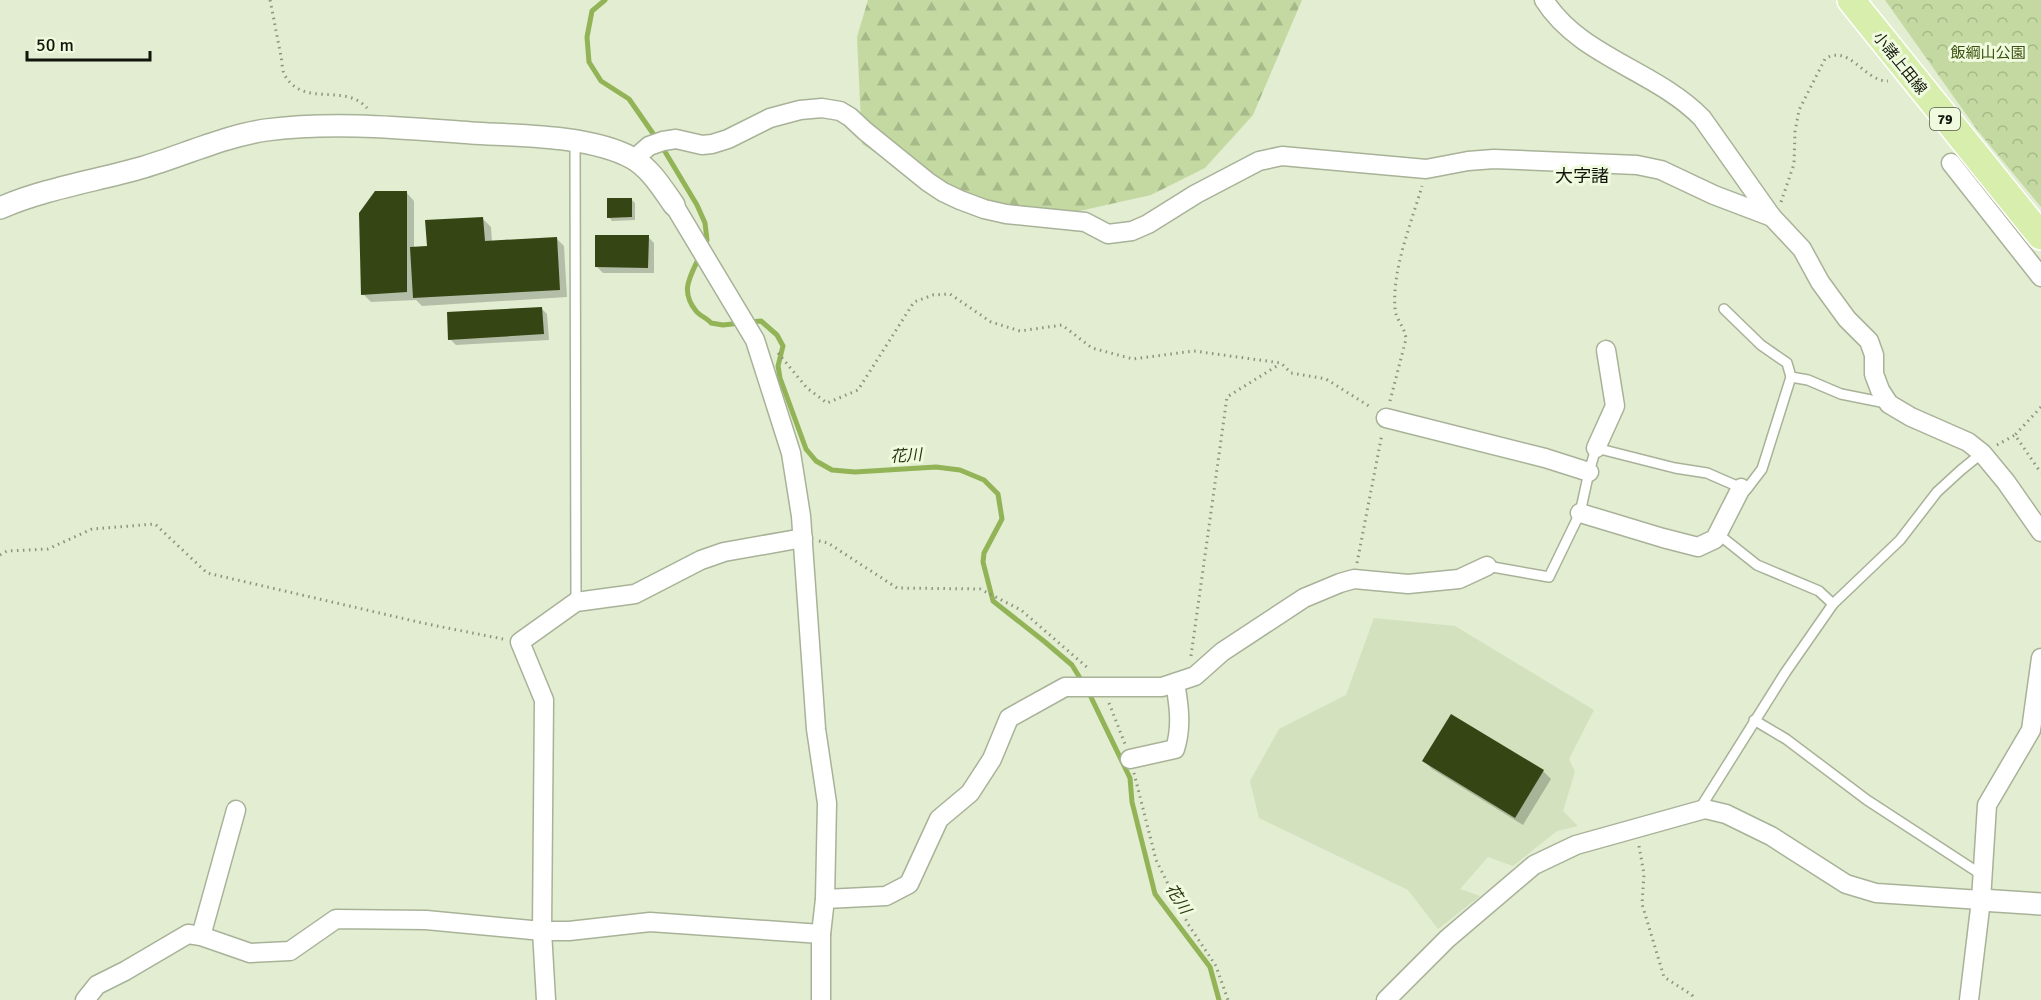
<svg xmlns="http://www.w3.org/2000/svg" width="2041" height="1000" font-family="Signika,'Noto Sans JP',sans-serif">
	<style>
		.built { fill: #d3e1be }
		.forest { fill: url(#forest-firs) }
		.park { fill: url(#park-crowns) }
		.shadow { fill: #0003 }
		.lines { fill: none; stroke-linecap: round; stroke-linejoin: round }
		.stream { stroke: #93b357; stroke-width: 5 }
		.building { fill: #354514 }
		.service-casing { stroke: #a8b298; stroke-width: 12 }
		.minor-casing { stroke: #a8b298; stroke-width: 21 }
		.tertiary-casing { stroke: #a8b298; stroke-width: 24 }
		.primary-casing { stroke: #fff; stroke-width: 30 }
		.path { stroke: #8c947f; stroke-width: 3; stroke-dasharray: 1.5 4.5; stroke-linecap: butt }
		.service { stroke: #fff; stroke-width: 9 }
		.minor { stroke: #fff; stroke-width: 18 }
		.tertiary { stroke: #fff; stroke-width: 21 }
		.primary { stroke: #d7eead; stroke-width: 27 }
		.labels { text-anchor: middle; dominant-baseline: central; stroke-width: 6; stroke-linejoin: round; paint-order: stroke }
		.shield { fill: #effade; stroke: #545a4a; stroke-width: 1.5 }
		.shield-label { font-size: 14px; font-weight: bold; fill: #11150b }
		.park-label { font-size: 15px; fill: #3d510e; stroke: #effade }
		.street-label { font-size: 15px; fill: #11150b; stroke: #effade }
		.water-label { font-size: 16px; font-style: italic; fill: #28350e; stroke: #effade }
		.quarter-label { font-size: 18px; fill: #11150b; stroke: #effade }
	</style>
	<defs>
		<pattern id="forest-firs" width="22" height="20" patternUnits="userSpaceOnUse" patternTransform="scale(1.5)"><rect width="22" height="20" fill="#c3d9a1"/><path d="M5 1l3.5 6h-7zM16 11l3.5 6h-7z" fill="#a6b989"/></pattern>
		<pattern id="park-crowns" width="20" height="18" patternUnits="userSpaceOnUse" patternTransform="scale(1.5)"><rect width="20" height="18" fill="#c3d9a1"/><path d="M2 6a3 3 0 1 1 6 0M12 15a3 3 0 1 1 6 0" fill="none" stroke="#a6b989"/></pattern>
	</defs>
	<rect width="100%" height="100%" fill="#e2edd1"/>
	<polygon class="built" points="1374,618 1455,626 1594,710 1569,759 1575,772 1563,811 1578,826 1557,831 1513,866 1488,857 1460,889 1480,896 1438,929 1408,890 1259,818 1250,781 1279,729 1346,695"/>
	<polygon class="forest" points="868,0 1302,0 1253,115 1205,168 1151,195 1057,216 964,209 862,144 857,37"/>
	<polygon class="park" points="1885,0 2041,0 2041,207 1978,131"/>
	<g class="shadow">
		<polygon points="406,192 414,201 414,248 429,247 483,219 491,227 492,242 556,238 564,246 567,297 422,306 416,300 371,302 363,294"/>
		<polygon points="631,199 635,203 635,220 612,221 609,217"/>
		<polygon points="648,237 654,243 654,273 603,273 597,267"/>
		<polygon points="541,308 547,314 549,340 456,345 450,339"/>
		<polygon points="1424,761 1543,771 1551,779 1523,825 1432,769"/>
	</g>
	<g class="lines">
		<g class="stream">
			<polyline points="605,0 592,11 587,37 589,62 601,81 629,99 661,145 697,205 705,223 707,240 703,247"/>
			<path d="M 700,255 C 691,276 679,290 696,311 C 700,316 707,318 711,323 L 723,325 L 741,323"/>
			<polyline points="750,322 761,321 777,335 783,346 778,366 780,378 806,449 816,461 832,470 855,472 936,467 960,470 984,480 998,494 1002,519 984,553 983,562 993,601 1045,642 1072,665 1083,683"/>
			<polyline points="1088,691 1130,778 1132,802 1155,894 1210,967 1219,1000"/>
		</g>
	</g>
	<g class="building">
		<polygon points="375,191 407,191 407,292 361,295 359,213"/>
		<polygon points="607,198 632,198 632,217 607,218"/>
		<polygon points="483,217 485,241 557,237 560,290 413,298 410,247 427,246 425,220"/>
		<polygon points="595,235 649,235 648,268 595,267"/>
		<polygon points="542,307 544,334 448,340 447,312"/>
		<polygon points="1451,714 1544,770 1515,818 1422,761"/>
	</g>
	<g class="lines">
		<defs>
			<g id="service">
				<polyline points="575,142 576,602"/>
				<polyline points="1724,309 1761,345 1787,363 1791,377"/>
				<polyline points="1718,534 1757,565 1819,591 1833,604"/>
				<polyline points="1487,566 1549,577 1580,513 1589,472 1596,448 1675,468 1707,473 1746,490 1762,469 1791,377 1808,380 1841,394 1886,403"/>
				<polyline points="1754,720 1786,739 1867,800 1982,875"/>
				<polyline points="1699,810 1785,673 1833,604 1900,540 1937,492 1961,470 1982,453"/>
			</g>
			<g id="minor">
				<path d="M 1544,0 C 1580,57 1655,70 1702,118 L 1772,217 L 1802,249 L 1820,282 L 1847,319 L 1869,341 L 1874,355 L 1874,374 L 1880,390 L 1889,404 L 1911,417 L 1968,442 L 1982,453 L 2006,482 L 2041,532"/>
				<polyline points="634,159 649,146 663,141 676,139 702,145 712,144 728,139 770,118 800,110 822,108 840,111 850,117 865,131 928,182 943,192 960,200 984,209 1006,214 1085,222 1108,234 1132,231 1148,224 1196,194 1259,161 1282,156 1426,169 1468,161 1494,159 1637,165 1661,170 1714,195 1772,217"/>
				<polyline points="1951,163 2041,277"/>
				<polyline points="674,205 755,340 791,453 801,516 816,729 827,803 825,899 821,934 821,1000"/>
				<polyline points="1386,418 1545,458 1589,472"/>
				<polyline points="1596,448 1615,406 1606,350"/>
				<polyline points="1580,513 1663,538 1698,547 1715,539 1741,488"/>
				<path d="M 1130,759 L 1175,749 C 1182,727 1179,705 1175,683"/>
				<polyline points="825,899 886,896 909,884 939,819 970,793 992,759 1009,718 1065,687 1162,687 1195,676 1222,652 1304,598 1340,583 1354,579 1408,584 1459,579 1487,566"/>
				<polyline points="201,936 236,810"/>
				<polyline points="85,1000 97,985 125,971 188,934 201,936 250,953 290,951 336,919 426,920 542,931 569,931 650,922 821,934"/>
				<polyline points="546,1000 542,931 544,700 520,642 576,602 635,594 701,560 724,552 803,538"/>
				<polyline points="1386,1000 1447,939 1534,865 1576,845 1705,809 1726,814 1771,836 1846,884 1876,893 1981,900"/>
				<polyline points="1969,1000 1981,900 1987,805 2031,730 2041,658"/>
			</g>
			<g id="tertiary">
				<path d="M 0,208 C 46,188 96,181 144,167 C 184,155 225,136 266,130 C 334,121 403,128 471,133 C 519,136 589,135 632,158 C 650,168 662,188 674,205"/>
				<polyline points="1981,900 2041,904"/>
			</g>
			<polyline id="primary" points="1851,0 2041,236"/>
		</defs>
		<use href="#service" class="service-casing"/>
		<use href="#minor" class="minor-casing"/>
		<use href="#tertiary" class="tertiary-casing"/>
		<use href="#primary" class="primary-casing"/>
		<g class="path">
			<path d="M 270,0 C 274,19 277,37 281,56 C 282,61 282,69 284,74 C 303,109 344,82 367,108"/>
			<path d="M 1781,202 L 1794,164 L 1795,132 L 1799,110 L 1825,59 C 1849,43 1865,82 1888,81"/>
			<polyline points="778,353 807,388 827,403 858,390 914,302 933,295 950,294 991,322 1020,331 1062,325 1092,348 1133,359 1194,351 1281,363 1291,373 1326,379 1372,408"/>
			<path d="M 1390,401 L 1406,339 C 1405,327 1396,320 1395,309 C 1392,269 1411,224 1422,186"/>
			<polyline points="2041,407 2015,435 2041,473"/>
			<polyline points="1997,445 2015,435"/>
			<polyline points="819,541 828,543 897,588 980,589 1021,610 1089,669"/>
			<polyline points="0,555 7,551 48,549 92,529 155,524 207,573 427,624 503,639"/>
			<polyline points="1357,563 1382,434"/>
			<polyline points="1191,656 1227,397 1280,364"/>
			<polyline points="1109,703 1125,744"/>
			<polyline points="1134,773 1156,860 1188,924 1216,966 1228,1000"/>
			<polyline points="1639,846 1644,874 1642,904 1664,977 1692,995 1694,1000"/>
		</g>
		<use href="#service" class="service"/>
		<use href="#minor" class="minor"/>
		<use href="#tertiary" class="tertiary"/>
		<use href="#primary" class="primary"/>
	</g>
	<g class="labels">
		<rect class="shield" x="1930" y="108" width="30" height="22" rx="4.5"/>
		<g class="shield-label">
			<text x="1945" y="119">79</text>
		</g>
		<g class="park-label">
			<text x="1988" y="53">飯綱山公園</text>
		</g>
		<g class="street-label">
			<text transform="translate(1900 63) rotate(51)">小諸上田線</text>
		</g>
		<g class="water-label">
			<text transform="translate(906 456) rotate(-4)">花川</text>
			<text transform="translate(1178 899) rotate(57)">花川</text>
		</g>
		<g class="quarter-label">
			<text x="1582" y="176">大字諸</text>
		</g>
	</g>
	<path d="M27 51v9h123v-9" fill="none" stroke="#11150b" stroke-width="3"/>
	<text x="36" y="51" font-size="18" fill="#11150b" stroke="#effade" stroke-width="4.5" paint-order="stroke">50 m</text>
</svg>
